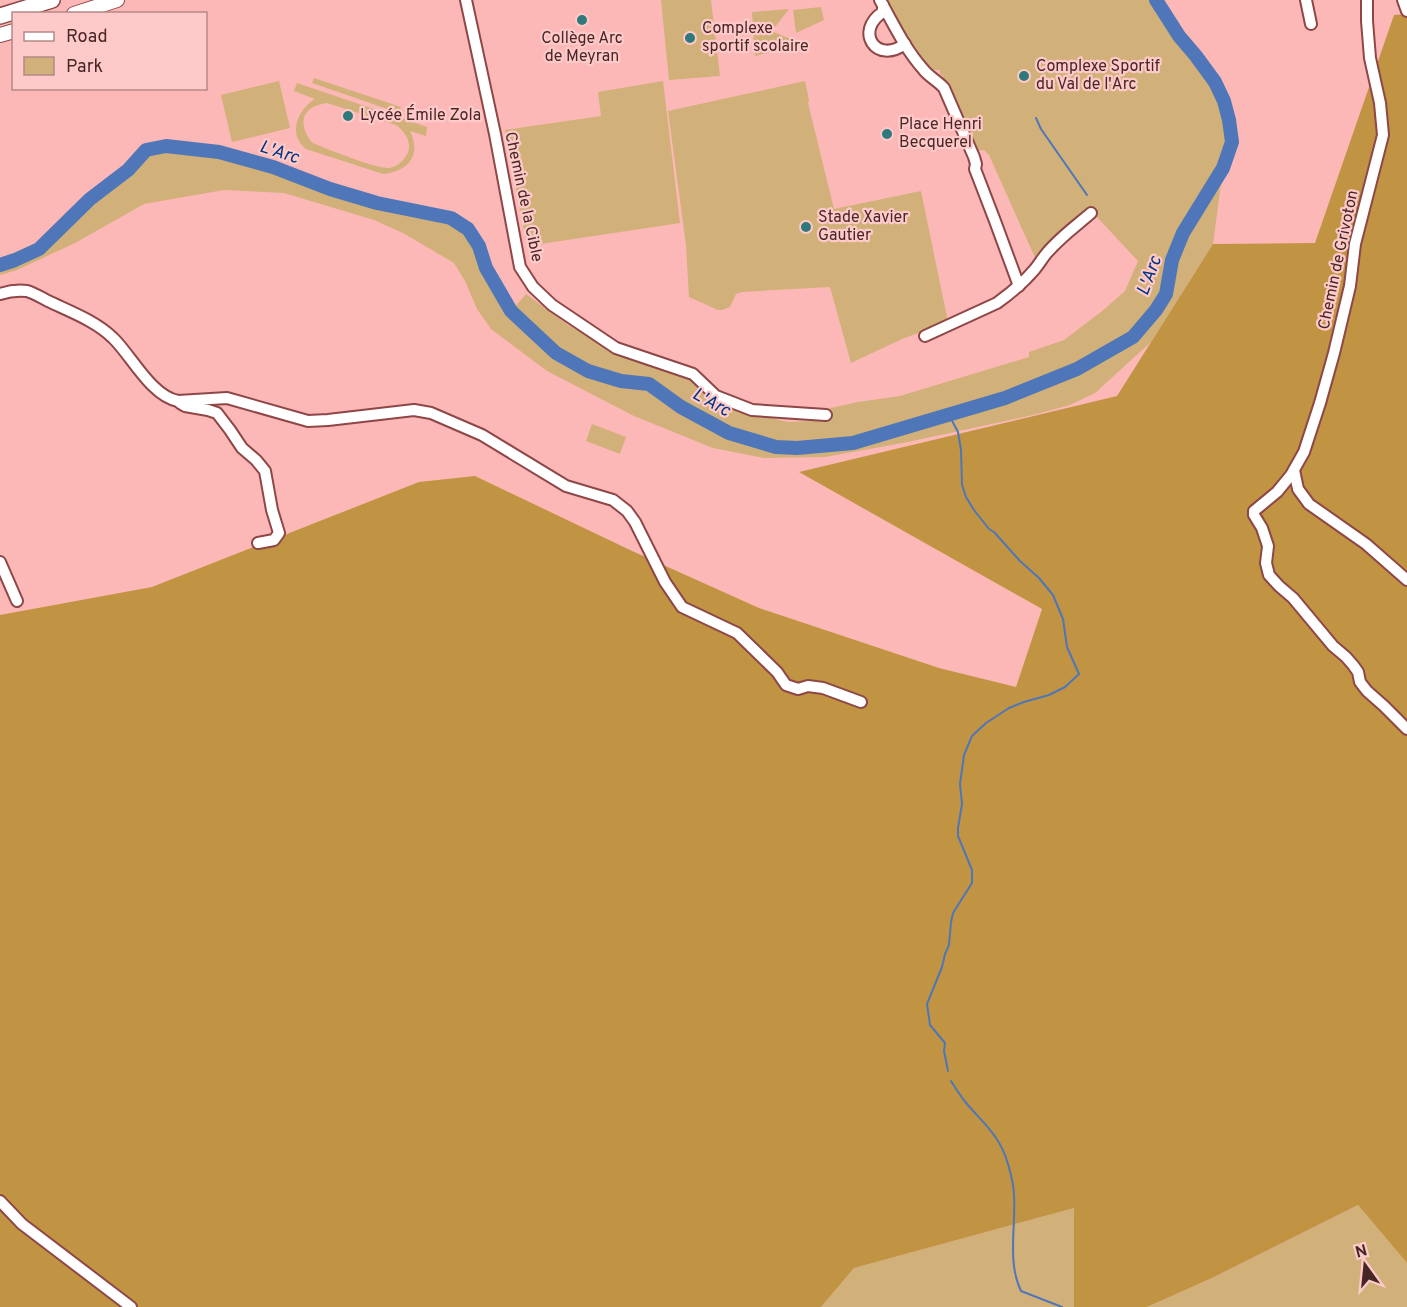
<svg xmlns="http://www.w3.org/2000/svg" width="1407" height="1307" font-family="Overpass,sans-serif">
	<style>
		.green { fill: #d1b179; fill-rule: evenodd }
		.forest { fill: #c09442 }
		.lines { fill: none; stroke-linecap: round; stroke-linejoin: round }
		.stream { stroke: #4f76b8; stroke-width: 2 }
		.river { stroke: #4f76b8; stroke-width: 14 }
		.minor-casing { stroke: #8f4647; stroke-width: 14 }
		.major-casing { stroke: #8f4647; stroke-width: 16 }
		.highway-casing { stroke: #8f4647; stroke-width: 18 }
		.minor { stroke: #fff; stroke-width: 10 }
		.major { stroke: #fff; stroke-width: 14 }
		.highway { stroke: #fff; stroke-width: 15 }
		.poi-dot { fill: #2f787c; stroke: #fecac9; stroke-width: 2 }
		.labels { text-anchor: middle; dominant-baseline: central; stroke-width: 4.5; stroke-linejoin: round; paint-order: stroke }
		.poi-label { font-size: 16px; fill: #472626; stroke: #fecac9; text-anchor: start }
		.street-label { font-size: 16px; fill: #472626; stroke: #fecac9 }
		.water-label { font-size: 18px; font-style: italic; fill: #023483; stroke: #fecac9 }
	</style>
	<rect width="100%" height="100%" fill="#fcb8b6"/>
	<g class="green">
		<polygon points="661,0 711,0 720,76 669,80"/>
		<polygon points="884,0 1156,0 1179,36 1196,56 1215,82 1224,101 1229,120 1232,142 1223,168 1213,244 1151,342 1095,393 1070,405 1033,415 908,442 825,457 764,458 713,448 634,416 547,371 491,329 477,309 465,281 454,263 403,233 374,220 284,193 224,190 144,204 75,243 17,270 0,275 0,265 16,260 39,249 90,199 128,170 146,150 166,146 219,152 273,167 330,189 384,205 451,218 468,229 479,246 486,268 511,311 526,294 568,325 612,350 685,376 725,407 788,422 828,420 826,409 858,402 900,396 1029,357 1029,352 1064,340 1101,312 1125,291 1138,261 1096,216 1092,215 1037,262 989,155 984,150 975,151 943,76 940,74 940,70 932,70 928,68"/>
		<polygon points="821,7 824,20 796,33 793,10"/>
		<polygon points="789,9 775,27 769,25 753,26 752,12"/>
		<polygon points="753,30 769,30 793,40 793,42 768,47 770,52 755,56"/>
		<polygon points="314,78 401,107 399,113 312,83"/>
		<polygon points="279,81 290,128 232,142 221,95"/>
		<polygon points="663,81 680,223 527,246 505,130 601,116 598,92"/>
		<polygon points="805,81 809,100 808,103 834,209 921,191 948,322 902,339 851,363 830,287 742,292 736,294 730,307 722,310 718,310 689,297 686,245 668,111"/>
		<path d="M 297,83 L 427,127 L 426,136 L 410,131 C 422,155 408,172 383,174 L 306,149 C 287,134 298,109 315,99 L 294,91 ZM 327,103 L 396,125 C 404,131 410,139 409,149 C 407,158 398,167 389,168 C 377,169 327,149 313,143 C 305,135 299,120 308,111 C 312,106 321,104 327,103 Z"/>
		<polygon points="592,424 626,437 620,454 586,441"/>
		<polygon points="1358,1205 1407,1263 1407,1307 1147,1307 1212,1278"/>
		<polygon points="1074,1208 1074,1307 821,1307 854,1268"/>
	</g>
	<polygon class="forest" points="1407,14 1407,1263 1358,1205 1212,1278 1147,1307 1074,1307 1074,1208 854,1268 821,1307 0,1307 0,615 152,587 419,482 475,476 630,550 759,608 939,668 1016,687 1042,609 799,472 1117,396 1213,244 1315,243 1394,15"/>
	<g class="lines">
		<g class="stream">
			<polyline points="1036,118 1041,129 1087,195"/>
			<polyline points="948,1071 944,1051 945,1043 930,1025 927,1004 942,967 945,954 949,945 951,922 953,913 972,883 972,870 958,836 958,828 962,804 960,784 964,755 972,736 986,723 1009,708 1024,702 1049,695 1065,687 1079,674 1067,647 1063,619 1053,595 1039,578 1020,561 994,532 989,529 974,510 966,497 962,485 961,450 958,432 949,415"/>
			<path d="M 951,1081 C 956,1089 961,1097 967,1104 C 985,1125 1000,1136 1008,1164 C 1011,1174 1014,1185 1014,1196 C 1016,1227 1007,1262 1021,1291 L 1062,1307"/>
		</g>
		<polyline class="river" points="0,265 15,260 39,249 90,199 128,170 146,150 166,146 219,152 273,167 330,189 377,203 451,218 468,229 479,246 486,268 511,311 556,353 588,371 621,381 649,384 681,407 729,433 776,447 797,448 853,443 1005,398 1077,369 1133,337 1156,310 1166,294 1172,260 1183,233 1223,168 1232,142 1229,120 1224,101 1215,82 1196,56 1179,36 1156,0"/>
		<defs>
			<g id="minor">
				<polyline points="466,0 495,134 520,267 533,287 552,305 616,348 693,374 716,396 752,410 826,415"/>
				<path d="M 880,0 C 893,23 905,49 923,69 C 929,77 938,81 944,88 L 974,157 L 976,164 L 975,169 L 995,221 L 1019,286"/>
				<polyline points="1306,0 1311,24"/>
				<polyline points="1367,0 1367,21 1370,58 1380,103 1383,135 1355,244 1350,286 1334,353 1320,403 1304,452 1291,475 1277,492 1254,511 1254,515 1262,528 1268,546 1266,563 1269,575 1279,586 1293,598 1333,646 1346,657 1353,665 1358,672 1360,682 1367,691 1384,706 1407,729"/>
				<polyline points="1403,0 1407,11"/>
				<path d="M 883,5 L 883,12 C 854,31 876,65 905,44"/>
				<path d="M 0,294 C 9,291 18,290 27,291 C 34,293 42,298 48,301 C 69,311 96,321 113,338 C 131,355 151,396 178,401 L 227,398 L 308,421 L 328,420 L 414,410 L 431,413 L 482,435 L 566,486 L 613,500 L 627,511 L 635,522 L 665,582 L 682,607 L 737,633 L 777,672 L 786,685 L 798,689 L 808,686 L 823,688 L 861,702"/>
				<path d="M 925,336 L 997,303 C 1011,293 1024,282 1035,269 C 1039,264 1042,259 1046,254 C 1059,238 1076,226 1091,213"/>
				<polyline points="180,403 185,406 208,410 217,413 230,430 242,448 256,460 265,471 272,510 279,533 274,540 258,543"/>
				<polyline points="1294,470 1298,489 1309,504 1366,544 1407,580"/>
				<polyline points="0,562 17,601"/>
				<polyline points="0,1201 22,1224 131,1307"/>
			</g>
			<g id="major">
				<polyline points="74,14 117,0"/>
				<polyline points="0,35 14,31"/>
			</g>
			<polyline id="highway" points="0,16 52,0"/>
		</defs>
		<use href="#minor" class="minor-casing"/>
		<use href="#major" class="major-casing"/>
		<use href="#highway" class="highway-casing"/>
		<use href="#minor" class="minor"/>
		<use href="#major" class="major"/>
		<use href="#highway" class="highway"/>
	</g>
	<g class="poi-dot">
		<circle cx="582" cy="20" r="6"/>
		<circle cx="690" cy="38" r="6"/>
		<circle cx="1024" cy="76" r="6"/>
		<circle cx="348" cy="116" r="6"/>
		<circle cx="887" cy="134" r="6"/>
		<circle cx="806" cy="227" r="6"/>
	</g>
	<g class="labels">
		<g class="poi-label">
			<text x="702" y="29">Complexe<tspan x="702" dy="18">sportif scolaire</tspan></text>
			<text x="582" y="39" text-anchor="middle">Collège Arc<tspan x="582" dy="18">de Meyran</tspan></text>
			<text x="1036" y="67">Complexe Sportif<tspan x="1036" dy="18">du Val de l'Arc</tspan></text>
			<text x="360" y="116">Lycée Émile Zola</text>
			<text x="899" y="125">Place Henri<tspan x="899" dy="18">Becquerel</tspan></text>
			<text x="818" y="218">Stade Xavier<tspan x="818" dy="18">Gautier</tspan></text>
		</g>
		<g class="street-label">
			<text transform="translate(523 197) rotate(78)">Chemin de la Cible</text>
			<text transform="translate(1339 260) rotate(-78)">Chemin de Grivoton</text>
		</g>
		<g class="water-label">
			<text transform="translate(279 153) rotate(18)">L'Arc</text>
			<text transform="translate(1150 276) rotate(-70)">L'Arc</text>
			<text transform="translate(711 403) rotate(29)">L'Arc</text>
		</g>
	</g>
	<rect x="12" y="12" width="195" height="78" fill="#fecac9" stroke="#b58888" stroke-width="1.5"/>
	<rect x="24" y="32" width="30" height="9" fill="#ffffff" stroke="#b58888" stroke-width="1.5"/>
	<text x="66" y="42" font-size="18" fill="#472626">Road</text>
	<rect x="24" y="57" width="30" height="18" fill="#d1b179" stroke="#b58888" stroke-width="1.5"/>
	<text x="66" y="72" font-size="18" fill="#472626">Park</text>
	<g transform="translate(1365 1265) rotate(345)" stroke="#fecac9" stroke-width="4.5" paint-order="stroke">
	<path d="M0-4.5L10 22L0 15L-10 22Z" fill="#472626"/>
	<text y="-9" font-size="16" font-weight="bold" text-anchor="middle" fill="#472626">N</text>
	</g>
</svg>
